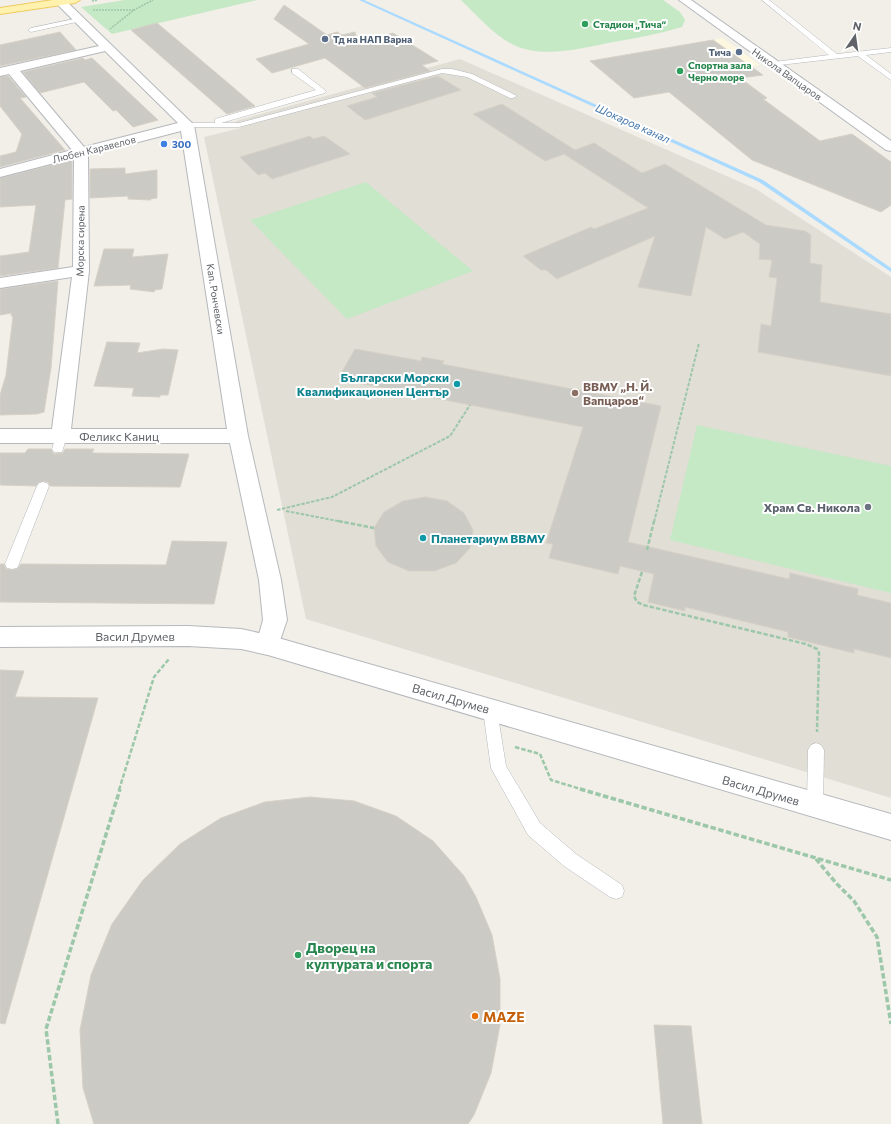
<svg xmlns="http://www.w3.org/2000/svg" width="891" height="1124" font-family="Commissioner,sans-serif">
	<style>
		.commercial { fill: #fef7e0 }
		.education { fill: #e1ded6 }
		.green { fill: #c5e8c5 }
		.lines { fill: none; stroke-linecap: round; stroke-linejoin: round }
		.stream { fill: #aadaff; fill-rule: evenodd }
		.building { fill: #cccac5; stroke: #d6d1c6 }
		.service-casing { stroke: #b5b8bc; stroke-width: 1 }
		.minor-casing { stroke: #b5b8bc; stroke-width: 2 }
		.tertiary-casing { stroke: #b5b8bc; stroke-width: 2 }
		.primary-casing { stroke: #f2c960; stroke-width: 2 }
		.path-far3 { stroke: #9cc7a9; stroke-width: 1.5; stroke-dasharray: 2 1; stroke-linecap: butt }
		.path-far2 { stroke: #9cc7a9; stroke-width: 2; stroke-dasharray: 3.5 1.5; stroke-linecap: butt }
		.path-far1 { stroke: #9cc7a9; stroke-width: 2.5; stroke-dasharray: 4.5 2; stroke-linecap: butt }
		.path { stroke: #9cc7a9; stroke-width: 3.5; stroke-dasharray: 5.5 2.5; stroke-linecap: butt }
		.service { fill: #fff; fill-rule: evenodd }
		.minor { fill: #fff; fill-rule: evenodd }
		.tertiary { fill: #fff; fill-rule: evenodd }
		.primary { fill: #fff2af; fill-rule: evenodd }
		.leisure-dot { fill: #2e9e5b; stroke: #fff; stroke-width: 1.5 }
		.service-dot { fill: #5c6f8a; stroke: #fff; stroke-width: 1.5 }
		.shop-dot { fill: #3f7fe0; stroke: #fff; stroke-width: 1.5 }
		.culture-dot { fill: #0f9aa8; stroke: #fff; stroke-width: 1.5 }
		.education-dot { fill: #8d6e63; stroke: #fff; stroke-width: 1.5 }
		.worship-dot { fill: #6b7280; stroke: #fff; stroke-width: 1.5 }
		.food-dot { fill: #e8710a; stroke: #fff; stroke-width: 1.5 }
		.labels { text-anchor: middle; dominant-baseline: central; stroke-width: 4; stroke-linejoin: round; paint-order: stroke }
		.far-leisure-label { font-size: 10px; font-weight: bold; fill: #27864d; stroke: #fff; text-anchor: start }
		.far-service-label { font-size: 10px; font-weight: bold; fill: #4e5e75; stroke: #fff; text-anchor: start }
		.far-street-label { font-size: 10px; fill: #5f6368; stroke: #fff }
		.far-shop-label { font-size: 10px; font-weight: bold; fill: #366cbe; stroke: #fff; text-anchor: start }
		.far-water-label { font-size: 11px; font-style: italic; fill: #4174aa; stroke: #fff }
		.culture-label { font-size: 12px; font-weight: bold; fill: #0d838f; stroke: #fff; text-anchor: end }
		.education-label { font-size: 12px; font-weight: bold; fill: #785e54; stroke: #fff; text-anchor: start }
		.street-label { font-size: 12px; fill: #5f6368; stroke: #fff }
		.worship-label { font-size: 12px; font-weight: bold; fill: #5b616d; stroke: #fff; text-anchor: end }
		.near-leisure-label { font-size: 14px; font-weight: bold; fill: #27864d; stroke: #fff; text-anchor: start }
		.near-food-label { font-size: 14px; font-weight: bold; fill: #c56008; stroke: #fff; text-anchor: start }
	</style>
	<rect width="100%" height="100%" fill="#f1efe8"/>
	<polygon class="commercial" points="722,38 760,65 751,67 714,40"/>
	<polygon class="education" points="460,59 756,189 891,277 891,798 306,619 204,137 241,128 235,122 239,120"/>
	<g class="green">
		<polygon points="125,0 257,0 112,34 81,7"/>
		<path d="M 461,0 L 663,0 L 680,12 L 685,20 L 682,27 C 659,34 636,38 613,42 C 583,48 543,59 514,45 C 493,35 477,15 461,0 Z"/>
		<polygon points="366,182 473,271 347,319 250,220"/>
		<polygon points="697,425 891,466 891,593 670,540"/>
	</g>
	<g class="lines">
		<polygon class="stream" points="359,0 364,0 763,180 891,268 891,272 759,182"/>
	</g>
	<g class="building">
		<polygon points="284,5 327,35 337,32 342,35 355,32 358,43 393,33 438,61 422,65 430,71 365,88 325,58 272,73 256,59 309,44 274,19"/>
		<polygon points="157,23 228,83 255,106 227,114 131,30"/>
		<polygon points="60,32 76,50 0,66 0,45"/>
		<polygon points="713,40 763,75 740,78 767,98 763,99 820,141 852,134 891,162 891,205 881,212 752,160 669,92 634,98 590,61"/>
		<polygon points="83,58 85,60 92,58 158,120 133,127 116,110 113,111 84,82 40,93 23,72"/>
		<polygon points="8,76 26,97 20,98 65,150 0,167 0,156 16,152 22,134 0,106 0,77"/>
		<polygon points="438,76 461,90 365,120 347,106 377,97 372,93"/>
		<polygon points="502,104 575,150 594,143 642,173 665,164 766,225 805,231 811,235 810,263 822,265 820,302 891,314 891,376 758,352 761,324 771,326 777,278 769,277 772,260 759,259 760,244 743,232 725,239 706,227 691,296 638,287 655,236 557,279 546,270 541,270 523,256 591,227 594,229 648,208 564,154 545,161 473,114"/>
		<polygon points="310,136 313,139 324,136 350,154 272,179 265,173 258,175 240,157"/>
		<polygon points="72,160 72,199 65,200 58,268 0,276 0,256 29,252 36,205 0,207 0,178"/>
		<polygon points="125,168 125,174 157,170 157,198 150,199 151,200 128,199 128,196 90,198 90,169"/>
		<polygon points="104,249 134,249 132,257 168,254 162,289 155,290 154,292 130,289 131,285 94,286"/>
		<polygon points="58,281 51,368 44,412 37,414 0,415 0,395 6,375 13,316 11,316 12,313 0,315 0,289"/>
		<polygon points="107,342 140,343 137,353 163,349 178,350 168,395 160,395 160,397 132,396 134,388 94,386"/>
		<polygon points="355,349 421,361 422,357 444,361 442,364 661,406 628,542 789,579 790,573 858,589 857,595 891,603 891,658 854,649 854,653 788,637 788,632 685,607 685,611 648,602 654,574 620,566 618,574 549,558 553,544 546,543 583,427 338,379"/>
		<polygon points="28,449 51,449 54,454 63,453 65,449 94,449 92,453 189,454 180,487 50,486 48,482 43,481 39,482 36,486 0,485 0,453 25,453"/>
		<polygon points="425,497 447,501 464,513 473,530 470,548 456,563 434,571 409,571 388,562 376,546 374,528 384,512 403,501"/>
		<polygon points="172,541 227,542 214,604 0,602 0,564 4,564 6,569 12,570 17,569 21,564 166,565"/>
		<polygon points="0,670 24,671 15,697 98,698 5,1024 0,1023"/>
		<polygon points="310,797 354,801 396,816 433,841 464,876 476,897 492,935 500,979 500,1025 491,1073 474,1115 468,1124 94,1124 83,1088 80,1030 91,975 112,924 143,880 180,844 221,818 265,802"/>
		<polygon points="654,1025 691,1026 702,1124 663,1124"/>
	</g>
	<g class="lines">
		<defs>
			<g id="service">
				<polygon points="762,0 769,0 837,54 891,48 891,52 866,55 891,74 891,80 858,56 771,66 771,62 774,62 829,55"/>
				<polygon points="79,18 81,19 81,21 31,32 28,30 31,28"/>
				<polygon points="292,69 298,69 326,91 325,93 221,123 239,123 442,69 452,69 472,74 517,96 513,98 510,98 467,77 442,73 239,127 187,127 183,125 187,123 215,123 215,119 316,90 292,73"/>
				<polygon points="61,432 65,433 67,436 62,452 54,452 52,449 57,433"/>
				<polygon points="43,482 47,483 49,486 19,564 17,568 12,569 7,568 5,564 37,486 39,483"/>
				<polygon points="490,704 495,705 497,710 506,766 540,823 576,854 622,885 624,891 622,897 616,899 610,897 564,866 528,835 491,768 483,710 485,705"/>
				<polygon points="816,743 821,745 824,750 823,805 821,810 815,813 809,810 807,805 808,750 811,745"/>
			</g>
			<path id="minor" d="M 57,0 L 65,0 L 194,125 L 248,436 L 281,580 L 287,620 L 276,652 L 268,655 L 260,652 L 256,645 L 263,620 L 259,580 L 230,443 L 0,443 L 0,429 L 52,429 L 72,277 L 0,288 L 0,278 L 73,267 L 74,158 L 0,177 L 0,169 L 72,150 L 9,74 L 0,76 L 0,68 L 99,46 L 57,4 L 56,2 ZM 105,51 L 178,123 L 84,147 L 20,71 ZM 181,131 L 227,429 L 71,429 L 89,271 L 88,155 Z"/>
			<g id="tertiary">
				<polygon points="679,0 691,0 891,141 891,151 886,150"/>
				<polygon points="188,626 241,629 268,635 891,814 891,840 268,655 241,649 188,646 0,647 0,627"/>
			</g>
			<polygon id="primary" points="53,0 80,0 75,3 0,14 0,8"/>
		</defs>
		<use href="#service" class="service-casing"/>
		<use href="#minor" class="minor-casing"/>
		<use href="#tertiary" class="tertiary-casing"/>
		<use href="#primary" class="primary-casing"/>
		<g class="path-far3">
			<polyline points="92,1 98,0"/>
			<polyline points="93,10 134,10"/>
			<polyline points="110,29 134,10 153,0"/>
		</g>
		<g class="path-far2">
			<polyline points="277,510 332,497 450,436 470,405"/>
			<polyline points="286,511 343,522"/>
			<polyline points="654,522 699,343"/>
		</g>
		<g class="path-far1">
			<polyline points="338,521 374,528"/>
			<polyline points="647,550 654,521"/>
			<polyline points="642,572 634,596 637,602 643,605 806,644 817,649 819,653 817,732"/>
			<polyline points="515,747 540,754 551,780 584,790"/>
			<polyline points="119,790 154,677 169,659"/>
		</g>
		<g class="path">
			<polyline points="580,789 891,880"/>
			<polyline points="816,859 836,883 854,901 877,937 891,1024"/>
			<polyline points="58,1124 46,1029 120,789"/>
		</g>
		<use href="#service" class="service"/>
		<use href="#minor" class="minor"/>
		<use href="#tertiary" class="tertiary"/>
		<use href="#primary" class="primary"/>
	</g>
	<g class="leisure-dot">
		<circle cx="585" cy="24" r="4"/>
		<circle cx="680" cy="71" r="4"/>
		<circle cx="298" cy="955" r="4"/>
	</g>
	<g class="service-dot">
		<circle cx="325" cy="39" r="4"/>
		<circle cx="739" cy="52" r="4"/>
	</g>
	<circle class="shop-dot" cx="164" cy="144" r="4"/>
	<g class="culture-dot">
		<circle cx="457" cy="384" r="4"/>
		<circle cx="423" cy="538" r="4"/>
	</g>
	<circle class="education-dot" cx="575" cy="393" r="4"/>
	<circle class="worship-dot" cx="868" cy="507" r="4"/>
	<circle class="food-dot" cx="475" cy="1016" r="4"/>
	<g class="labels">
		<g class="far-leisure-label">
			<text x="593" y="24">Стадион „Тича“</text>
			<text x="688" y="65">Спортна зала<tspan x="688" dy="12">Черно море</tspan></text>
		</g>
		<g class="far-service-label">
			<text x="333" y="39">Тд на НАП Варна</text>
			<text x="731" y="52" text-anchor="end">Тича</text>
		</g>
		<g class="far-street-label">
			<text transform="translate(787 74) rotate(35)">Никола Вапцаров</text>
			<text transform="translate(94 149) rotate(-14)">Любен Каравелов</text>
			<text transform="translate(80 241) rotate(-89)">Морска сирена</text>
			<text transform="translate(216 299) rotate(81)">Кап. Рончевски</text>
		</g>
		<g class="far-shop-label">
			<text x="172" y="144">300</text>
		</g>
		<g class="far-water-label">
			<text transform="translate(633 123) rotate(24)">Шокаров канал</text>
		</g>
		<g class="culture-label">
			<text x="449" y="377">Български Морски<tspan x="449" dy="14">Квалификационен Център</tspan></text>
			<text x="431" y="538" text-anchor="start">Планетариум ВВМУ</text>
		</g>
		<g class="education-label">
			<text x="583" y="386">ВВМУ „Н. Й.<tspan x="583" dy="14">Вапцаров“</tspan></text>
		</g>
		<g class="street-label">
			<text x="119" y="436">Феликс Каниц</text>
			<text x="135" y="636">Васил Друмев</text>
			<text transform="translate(451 698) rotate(16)">Васил Друмев</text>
			<text transform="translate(761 790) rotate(16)">Васил Друмев</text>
		</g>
		<g class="worship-label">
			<text x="860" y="507">Храм Св. Никола</text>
		</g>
		<g class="near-leisure-label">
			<text x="306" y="947">Дворец на<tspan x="306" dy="16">културата и спорта</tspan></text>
		</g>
		<g class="near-food-label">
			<text x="483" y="1016">MAZE</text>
		</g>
	</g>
	<g transform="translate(855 36) rotate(13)" stroke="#ffffff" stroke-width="3" paint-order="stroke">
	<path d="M0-3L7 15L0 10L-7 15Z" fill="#5f6368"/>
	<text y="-6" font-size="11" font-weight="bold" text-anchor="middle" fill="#5f6368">N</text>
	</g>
</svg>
